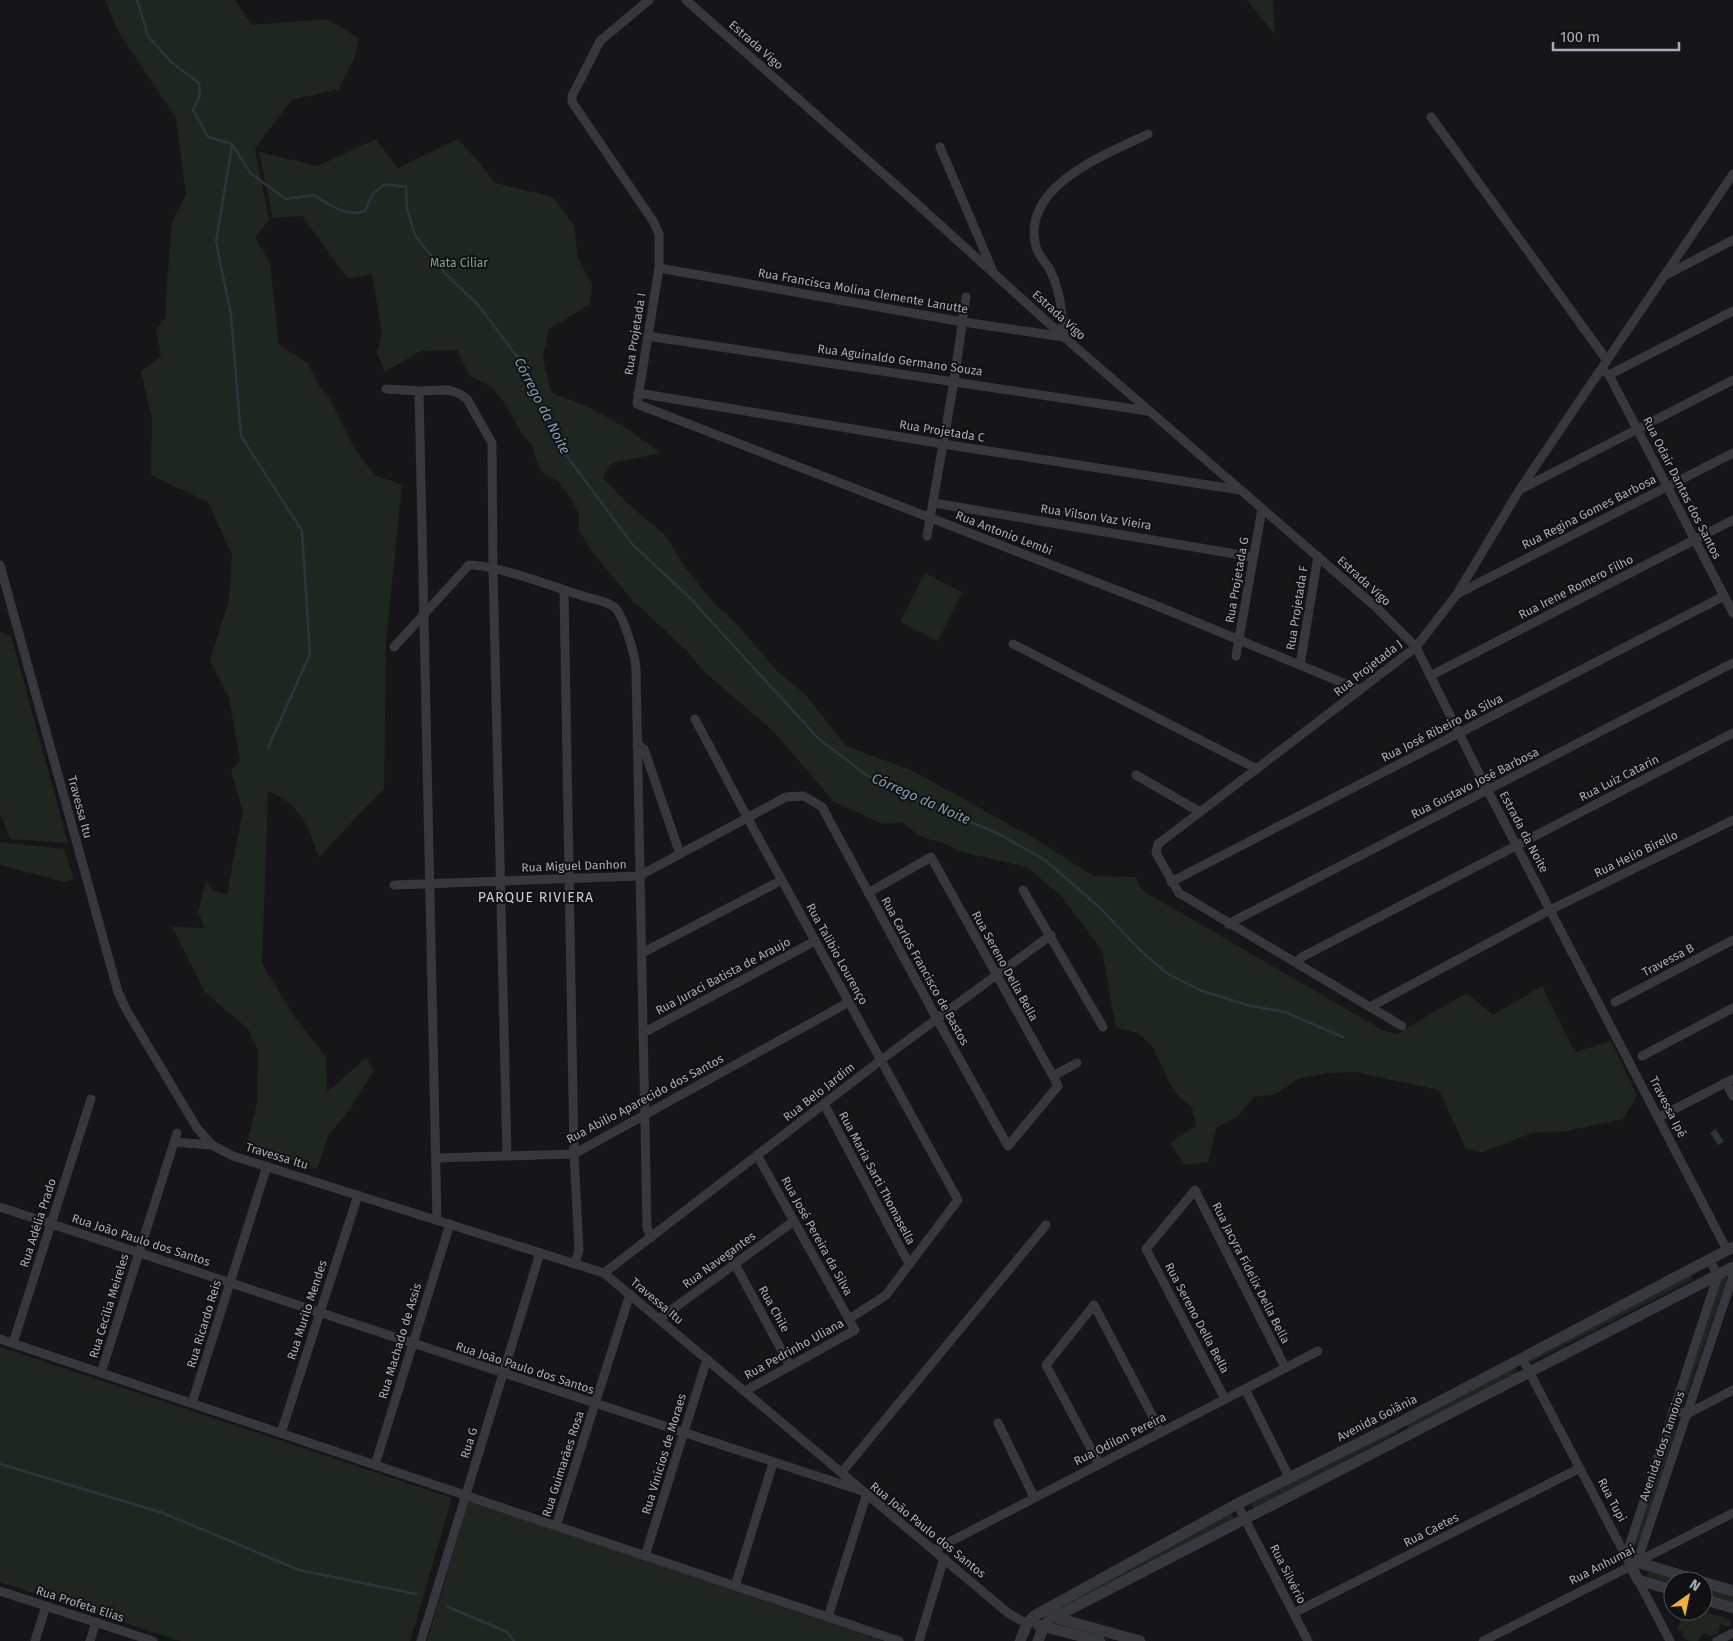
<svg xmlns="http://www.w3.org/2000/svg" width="1733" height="1641" font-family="'Fira Sans',sans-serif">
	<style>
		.green { fill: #1e261f }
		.water { fill: #2c353c }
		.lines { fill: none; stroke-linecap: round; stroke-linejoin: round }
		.stream { stroke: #2c353c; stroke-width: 2.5 }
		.minor { stroke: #37383d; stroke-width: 9 }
		.tertiary { stroke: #37383d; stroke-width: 11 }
		.labels { text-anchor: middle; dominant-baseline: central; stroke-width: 4; stroke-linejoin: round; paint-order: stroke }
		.street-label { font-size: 12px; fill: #a8adb8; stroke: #111113 }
		.park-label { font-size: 12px; fill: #7fa381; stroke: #111113 }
		.water-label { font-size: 14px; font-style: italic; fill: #7f9bb3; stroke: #111113 }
		.neighbourhood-label { font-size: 14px; letter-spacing: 1px; fill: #c9ccd4; stroke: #111113 }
	</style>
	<rect width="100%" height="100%" fill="#161618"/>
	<g class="green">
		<path d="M 105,0 L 235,0 L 252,25 L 326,19 L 359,38 L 354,59 L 339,89 L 291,100 L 255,149 L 269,220 L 255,237 L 270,263 L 279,345 L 308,363 L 318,384 L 331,401 L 353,446 L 375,476 L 402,484 L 386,641 L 384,788 L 319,857 C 308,826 301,804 268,791 L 262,964 L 294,1016 L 326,1057 L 327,1092 L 366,1058 L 374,1070 L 348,1112 L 328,1136 L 317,1169 L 247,1144 L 257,1102 L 258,1050 L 248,1029 L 205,992 L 172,927 L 205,928 L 198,912 L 206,881 L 213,891 L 227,894 L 243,811 L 231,771 L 240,760 L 229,698 L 210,660 L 229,600 L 232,555 L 208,502 L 151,475 L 152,419 L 141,371 L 161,356 L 156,329 L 166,317 L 166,296 L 172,222 L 186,195 L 176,118 L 119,33 Z"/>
		<polygon points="1247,0 1273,0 1275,35"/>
		<polygon points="376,139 398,168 458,139 480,163 495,183 553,197 574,226 578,258 592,285 590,304 549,329 543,357 551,393 584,405 626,428 661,453 611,463 603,478 627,503 665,535 685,567 711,600 739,626 778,672 806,695 846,746 911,770 1037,840 1093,876 1135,877 1143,891 1384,1031 1397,1034 1467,993 1493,1015 1542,986 1575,1052 1611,1041 1637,1096 1623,1119 1567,1131 1532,1133 1483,1152 1466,1149 1439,1090 1355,1072 1327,1073 1297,1079 1277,1094 1254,1097 1237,1117 1216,1128 1208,1162 1185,1165 1170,1143 1196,1126 1192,1107 1179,1097 1170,1084 1153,1047 1136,1032 1116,1028 1102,950 1062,897 1027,867 958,851 943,843 921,837 902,822 883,824 834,802 776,734 701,669 688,652 632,600 593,553 579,530 579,513 571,499 558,481 544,474 538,464 532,445 521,432 506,405 492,387 470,376 457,350 420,351 385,372 377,353 382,334 372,274 348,279 302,216 273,218 259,152 318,166"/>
		<polygon points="925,573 962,592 938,641 900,622"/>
		<polygon points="0,632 11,636 68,843 10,839 0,813"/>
		<polygon points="0,842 64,849 74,879 65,882 0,865"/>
		<polygon points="1691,1275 1692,1280 1530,1363 1530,1359"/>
		<polygon points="1722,1276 1727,1278 1682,1409 1677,1407"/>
		<polygon points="0,1347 452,1498 410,1641 181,1641 0,1582"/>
		<polygon points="1515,1368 1516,1373 1409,1428 1406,1425"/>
		<polygon points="1399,1427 1399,1432 1256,1508 1252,1507 1253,1502"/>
		<polygon points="1670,1428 1676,1430 1638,1546 1633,1544"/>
		<polygon points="469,1500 883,1641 427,1641"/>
		<polygon points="1231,1513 1235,1519 1070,1604 1068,1601"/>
		<polygon points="1648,1571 1683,1581 1673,1581 1673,1584 1647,1576"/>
		<polygon points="1703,1587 1733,1596 1733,1602 1703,1593"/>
		<polygon points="1683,1611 1701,1611 1732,1620 1730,1627 1720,1624 1718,1633 1712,1636 1703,1633 1698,1641 1689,1641 1682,1637 1684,1632 1677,1630"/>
	</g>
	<polygon class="water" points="1716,1129 1724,1142 1718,1145 1710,1133"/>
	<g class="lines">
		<g class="stream">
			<path d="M 137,0 L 148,36 L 171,62 L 199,83 L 200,95 L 193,110 L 208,137 L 232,144 L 251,174 L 286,199 L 314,195 C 329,204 347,218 365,211 L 373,193 L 386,184 L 406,187 L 407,209 L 415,235 L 445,273 L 480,307 L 524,366 L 560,447 L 632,544 L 687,595 L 818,738 L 866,775 L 917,800 L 997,833 L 1045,860 L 1099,907 L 1139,949 L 1166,973 L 1202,991 L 1251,1006 L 1285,1012 L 1343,1037"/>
			<polyline points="232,145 216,242 231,315 241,436 302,531 310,654 268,748"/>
			<polyline points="0,1464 163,1513 299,1570 416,1594"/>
			<polyline points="448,1607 507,1632 514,1641"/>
		</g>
		<g class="minor">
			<polyline points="649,0 600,41 572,96 572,102 653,221 659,234 659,268 637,404 1155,605 1360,690"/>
			<polyline points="686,0 906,194 1064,337 1377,608 1416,647 1488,791 1727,1250"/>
			<polyline points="1431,117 1606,359"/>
			<polyline points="940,147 992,269"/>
			<path d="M 659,268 L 963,322 L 1064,337 C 1062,314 1061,292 1050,270 C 1046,263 1038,255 1036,247 C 1020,186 1105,155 1148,134"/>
			<polyline points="1664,276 1733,240"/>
			<polyline points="647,336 1148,411"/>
			<polyline points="1605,372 1609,375 1733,311"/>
			<polyline points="1609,375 1733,613"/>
			<polyline points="386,389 419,391 448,390 458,393 467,399 492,443 493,569 507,1156"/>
			<polyline points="419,391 437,1220"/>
			<polyline points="638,393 943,444 1240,490"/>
			<polyline points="1523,488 1733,380"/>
			<polyline points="934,503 1253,557"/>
			<polyline points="927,536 954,381 966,297"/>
			<polyline points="0,565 118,992 127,1011 197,1128 212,1145 233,1156 604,1273 1008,1613 1027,1624"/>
			<polyline points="564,590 574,1154 579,1250 575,1264"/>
			<polyline points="1457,594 1733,453"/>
			<polyline points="1013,644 1257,769"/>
			<path d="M 394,647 L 469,565 C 496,565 555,587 583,596 C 592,599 605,601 613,606 C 623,612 636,658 636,670 L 647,1228 L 651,1238"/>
			<polyline points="1236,656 1262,509"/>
			<polyline points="1300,665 1318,556"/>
			<polyline points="1430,676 1733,520"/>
			<polyline points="695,719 747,817 958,1200 886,1295 849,1319"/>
			<polyline points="637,744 644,749 680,854"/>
			<polyline points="1136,775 1200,812 1416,647 1457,594 1520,489 1733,174"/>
			<polyline points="1200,812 1158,844 1156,853 1179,893 1402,1026"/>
			<polyline points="1171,882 1724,596"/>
			<polyline points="394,885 639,876 786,797 804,796 822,807 937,1019 1008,1146 1058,1086 1053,1076 931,857 868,893"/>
			<polyline points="1023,890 1103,1027"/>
			<polyline points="1228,924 1733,663"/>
			<polyline points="642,953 782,880"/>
			<polyline points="1296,963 1302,957 1733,733"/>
			<polyline points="1615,1002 1733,940"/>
			<polyline points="1370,1007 1550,910 1733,820"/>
			<polyline points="643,1033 815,941"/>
			<polyline points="1642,1056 1733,1008"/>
			<polyline points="1053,1076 1077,1063"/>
			<polyline points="1726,1083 1733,1096"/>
			<polyline points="824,1104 909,1264"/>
			<polyline points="1659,1117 1733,1079"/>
			<polyline points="174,1142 212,1145"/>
			<polyline points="436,1158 574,1154 849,1002"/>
			<polyline points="0,1207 862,1491"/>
			<polyline points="735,1264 790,1366"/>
			<polyline points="604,1273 881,1060 1051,935"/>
			<polyline points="659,1319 794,1221"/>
			<polyline points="0,1339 899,1641"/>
			<polyline points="13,1343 91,1099"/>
			<polyline points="101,1373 177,1133"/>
			<polyline points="1245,1389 1289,1477"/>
			<polyline points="745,1391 855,1330 757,1155"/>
			<polyline points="1225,1399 1146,1249 1195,1190 1285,1367"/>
			<polyline points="192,1403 267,1166"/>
			<polyline points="1673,1410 1687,1414 1733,1390"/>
			<polyline points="998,1423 1034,1497"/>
			<polyline points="281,1433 358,1195"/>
			<polyline points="1099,1464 1046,1365 1094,1305 1161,1432"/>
			<polyline points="375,1465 450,1224"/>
			<polyline points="842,1472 1046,1225"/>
			<polyline points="1237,1504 1308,1641"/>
			<polyline points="556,1526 630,1294"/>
			<polyline points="934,1550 1318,1351"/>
			<polyline points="645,1556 707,1359"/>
			<polyline points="1626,1556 1718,1275 1709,1260"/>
			<polyline points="1637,1562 1733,1276"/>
			<polyline points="1637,1562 1733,1513"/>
			<polyline points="1638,1580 1670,1641"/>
			<polyline points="735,1586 773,1463"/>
			<polyline points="0,1591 153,1641"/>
			<polyline points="1294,1613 1580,1468"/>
			<polyline points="828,1617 867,1493"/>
			<polyline points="35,1641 46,1606"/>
			<polyline points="90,1641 96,1622"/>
			<polyline points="421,1641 540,1253"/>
			<polyline points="919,1641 944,1558"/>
			<polyline points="1483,1641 1631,1566 1522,1358"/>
			<polyline points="1717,1641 1733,1633"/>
		</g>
		<g class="tertiary">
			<polyline points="1703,1582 1733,1591"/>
			<polyline points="1673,1590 1638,1580 1631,1566 1637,1562 1700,1581"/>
			<polyline points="1703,1599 1733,1608"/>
			<polyline points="1053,1617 1140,1641"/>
			<polyline points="1038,1625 1100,1641"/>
			<polyline points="1020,1641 1027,1624 1034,1616 1237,1504 1401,1422 1733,1247"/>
			<polyline points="1038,1641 1044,1626 1049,1620 1733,1267"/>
		</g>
	</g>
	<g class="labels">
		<g class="street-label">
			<text transform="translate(756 45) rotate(41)">Estrada Vigo</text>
			<text transform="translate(863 291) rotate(10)">Rua Francisca Molina Clemente Lanutte</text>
			<text transform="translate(1059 315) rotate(42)">Estrada Vigo</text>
			<text transform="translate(635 334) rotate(-81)">Rua Projetada I</text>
			<text transform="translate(900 360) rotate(8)">Rua Aguinaldo Germano Souza</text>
			<text transform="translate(942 431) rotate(9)">Rua Projetada C</text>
			<text transform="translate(1682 488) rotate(63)">Rua Odair Dantas dos Santos</text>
			<text transform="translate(1589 512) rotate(-27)">Rua Regina Gomes Barbosa</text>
			<text transform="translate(1096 517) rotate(9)">Rua Vilson Vaz Vieira</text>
			<text transform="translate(1004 533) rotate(21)">Rua Antonio Lembi</text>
			<text transform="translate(1237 580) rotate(-80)">Rua Projetada G</text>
			<text transform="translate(1364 581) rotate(42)">Estrada Vigo</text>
			<text transform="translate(1576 587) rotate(-27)">Rua Irene Romero Filho</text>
			<text transform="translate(1297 608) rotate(-81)">Rua Projetada F</text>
			<text transform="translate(1368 668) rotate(-38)">Rua Projetada J</text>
			<text transform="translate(1442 728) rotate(-27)">Rua José Ribeiro da Silva</text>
			<text transform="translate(1619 778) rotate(-27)">Rua Luiz Catarin</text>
			<text transform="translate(1475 783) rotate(-27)">Rua Gustavo José Barbosa</text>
			<text transform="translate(80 807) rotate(75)">Travessa Itu</text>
			<text transform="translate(1524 832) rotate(62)">Estrada da Noite</text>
			<text transform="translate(1636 854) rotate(-26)">Rua Helio Birello</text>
			<text transform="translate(574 866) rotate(-2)">Rua Miguel Danhon</text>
			<text transform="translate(837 954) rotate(61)">Rua Talibio Lourenço</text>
			<text transform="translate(1668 960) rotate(-28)">Travessa B</text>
			<text transform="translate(1005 966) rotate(61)">Rua Sereno Della Bella</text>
			<text transform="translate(925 971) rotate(61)">Rua Carlos Francisco de Bastos</text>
			<text transform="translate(723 976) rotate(-28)">Rua Juraci Batista de Araujo</text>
			<text transform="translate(819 1092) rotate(-38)">Rua Belo Jardim</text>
			<text transform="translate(645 1099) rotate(-28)">Rua Abilio Aparecido dos Santos</text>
			<text transform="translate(1668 1107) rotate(63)">Travessa Ipê</text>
			<text transform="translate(277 1156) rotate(17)">Travessa Itu</text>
			<text transform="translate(877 1178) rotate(62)">Rua Maria Sarti Thomasella</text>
			<text transform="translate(38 1223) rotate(-72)">Rua Adélia Prado</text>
			<text transform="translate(817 1236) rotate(61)">Rua José Pereira da Silva</text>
			<text transform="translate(141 1240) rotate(18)">Rua João Paulo dos Santos</text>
			<text transform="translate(719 1260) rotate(-36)">Rua Navegantes</text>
			<text transform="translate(1251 1273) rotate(63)">Rua Jacyra Fidelix Della Bella</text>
			<text transform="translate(657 1301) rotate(40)">Travessa Itu</text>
			<text transform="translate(109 1306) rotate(-73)">Rua Cecília Meireles</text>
			<text transform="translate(774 1309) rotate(61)">Rua Chile</text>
			<text transform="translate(307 1310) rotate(-72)">Rua Murilo Mendes</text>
			<text transform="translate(1197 1318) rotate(62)">Rua Sereno Della Bella</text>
			<text transform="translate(204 1324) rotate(-73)">Rua Ricardo Reis</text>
			<text transform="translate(400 1341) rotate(-73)">Rua Machado de Assis</text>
			<text transform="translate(794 1349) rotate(-29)">Rua Pedrinho Uliana</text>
			<text transform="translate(525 1368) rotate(18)">Rua João Paulo dos Santos</text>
			<text transform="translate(1377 1418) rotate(-27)">Avenida Goiânia</text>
			<text transform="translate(1120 1439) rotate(-27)">Rua Odilon Pereira</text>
			<text transform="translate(469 1443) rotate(-73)">Rua G</text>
			<text transform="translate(1662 1446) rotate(-71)">Avenida dos Tamoios</text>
			<text transform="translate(664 1454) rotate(-73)">Rua Vinícios de Moraes</text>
			<text transform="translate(563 1464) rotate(-72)">Rua Guimarães Rosa</text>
			<text transform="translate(1612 1500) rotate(62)">Rua Tupi</text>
			<text transform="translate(928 1530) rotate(39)">Rua João Paulo dos Santos</text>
			<text transform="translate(1431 1530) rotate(-27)">Rua Caetes</text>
			<text transform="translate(1602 1565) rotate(-27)">Rua Anhumai</text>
			<text transform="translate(1288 1574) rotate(63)">Rua Silvério</text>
			<text transform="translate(80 1604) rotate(18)">Rua Profeta Elias</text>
		</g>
		<g class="park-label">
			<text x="459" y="263">Mata Ciliar</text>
		</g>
		<g class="water-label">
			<text transform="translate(542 406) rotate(63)">Córrego da Noite</text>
			<text transform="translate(921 799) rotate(24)">Córrego da Noite</text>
		</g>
		<g class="neighbourhood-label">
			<text x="536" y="897">PARQUE RIVIERA</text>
		</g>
	</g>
	<g transform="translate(1688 1596) rotate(33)"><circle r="24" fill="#111113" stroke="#4d4f55"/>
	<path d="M0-4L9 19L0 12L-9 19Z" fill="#f2b134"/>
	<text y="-8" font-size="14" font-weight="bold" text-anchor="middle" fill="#a8adb8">N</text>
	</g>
	<path d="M1553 42v8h126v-8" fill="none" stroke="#a8adb8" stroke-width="2.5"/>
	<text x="1560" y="42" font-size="15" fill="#a8adb8" stroke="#111113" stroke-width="4" paint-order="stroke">100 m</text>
</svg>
